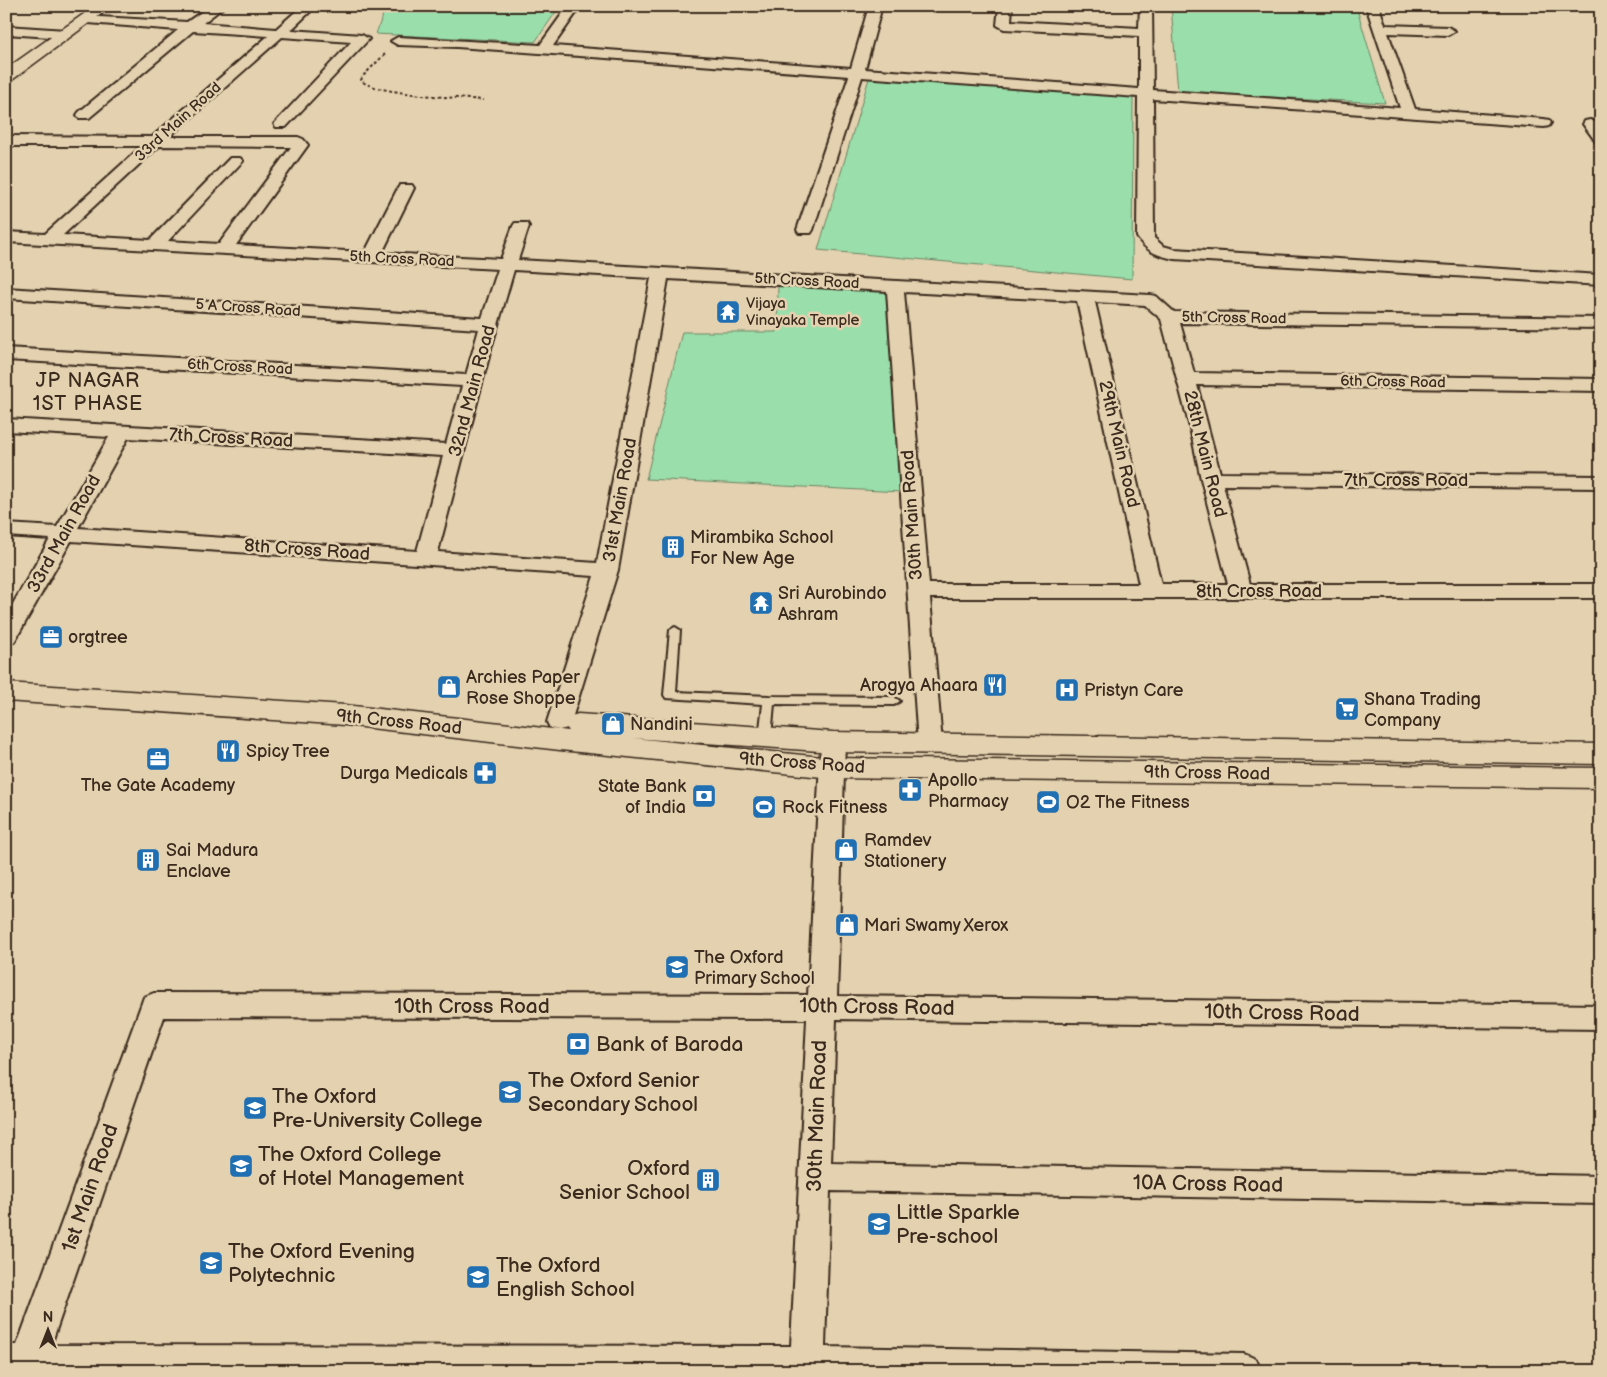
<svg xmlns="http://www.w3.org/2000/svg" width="1607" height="1377" font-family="'Balsamiq Sans',sans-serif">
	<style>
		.green { fill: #9adfab; stroke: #6a8464 }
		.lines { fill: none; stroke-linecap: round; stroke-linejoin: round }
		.service-casing { stroke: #3b2a1e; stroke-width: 4 }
		.minor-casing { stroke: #3b2a1e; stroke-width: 4 }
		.tertiary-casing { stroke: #3b2a1e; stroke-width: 3 }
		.secondary-casing { stroke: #3b2a1e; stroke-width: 3 }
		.path { stroke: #3b2a1e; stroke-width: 2; stroke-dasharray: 3 2.5; stroke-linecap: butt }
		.service { fill: #e3d1af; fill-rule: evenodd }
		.minor { fill: #e3d1af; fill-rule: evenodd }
		.tertiary { fill: #e3d1af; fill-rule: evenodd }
		.secondary { fill: #e3d1af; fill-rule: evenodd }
		.labels { text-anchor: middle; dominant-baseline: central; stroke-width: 5; stroke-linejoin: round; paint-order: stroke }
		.far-street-label { font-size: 15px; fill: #3b2a1e; stroke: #e3d1af }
		.far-poi-label { font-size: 15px; fill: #3b2a1e; stroke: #e3d1af; text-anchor: start }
		.street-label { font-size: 18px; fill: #3b2a1e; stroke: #e3d1af }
		.poi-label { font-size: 18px; fill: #3b2a1e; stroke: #e3d1af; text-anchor: start }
		.quarter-label { font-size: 20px; letter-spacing: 1px; fill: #3b2a1e; stroke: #e3d1af }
		.near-street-label { font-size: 21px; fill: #3b2a1e; stroke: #e3d1af }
		.near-poi-label { font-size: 21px; fill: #3b2a1e; stroke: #e3d1af; text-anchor: start }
	</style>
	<rect width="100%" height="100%" fill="#e3d1af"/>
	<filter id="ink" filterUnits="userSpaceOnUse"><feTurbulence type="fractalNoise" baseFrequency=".02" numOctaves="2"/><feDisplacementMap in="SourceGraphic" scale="10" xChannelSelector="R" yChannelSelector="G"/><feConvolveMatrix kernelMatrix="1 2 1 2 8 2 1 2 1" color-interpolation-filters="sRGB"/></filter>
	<g filter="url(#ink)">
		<g class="green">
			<polygon points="386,6 560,6 535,42 376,34"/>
			<polygon points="1171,6 1356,6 1385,103 1178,92"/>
			<polygon points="870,75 1133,94 1132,279 818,250"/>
			<polygon points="778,285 888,291 901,492 646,479 682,332 777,332"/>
		</g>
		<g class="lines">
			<defs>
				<polygon id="service" points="675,627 680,630 676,692 769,696 894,697 900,701 894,705 774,704 771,737 769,740 761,740 759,737 763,704 666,698 664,695 670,630"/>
				<g id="minor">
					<path d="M 210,6 L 225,6 L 203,23 L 276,29 L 302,6 L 316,6 L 291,30 L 362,35 L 369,39 L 286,127 L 276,127 L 274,124 L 351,42 L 282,37 L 169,137 L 298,137 L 303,139 L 308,145 L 236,245 L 365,252 L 398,188 L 400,185 L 412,185 L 414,188 L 382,253 L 501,259 L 513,226 L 515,223 L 527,223 L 529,226 L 518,260 L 1150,295 L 1156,296 L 1174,312 L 1601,318 L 1601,328 L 1180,323 L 1194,373 L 1601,379 L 1601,391 L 1197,385 L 1220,473 L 1601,476 L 1601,488 L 1223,485 L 1250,584 L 1601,584 L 1601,598 L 930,598 L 942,744 L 939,750 L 930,753 L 921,750 L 918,744 L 887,291 L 668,279 L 618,570 L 571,722 L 568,728 L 559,730 L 550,728 L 547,722 L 594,576 L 71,541 L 17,637 L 14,642 L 6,644 L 6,616 L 50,539 L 6,536 L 6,524 L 57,527 L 109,437 L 6,431 L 6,419 L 446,444 L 462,386 L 6,360 L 6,348 L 466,375 L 479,329 L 6,298 L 6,288 L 482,318 L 498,269 L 6,242 L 6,232 L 45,234 L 142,146 L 6,146 L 6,136 L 152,137 L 268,36 L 193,31 L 89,118 L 79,118 L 77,115 L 79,112 L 178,30 L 88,23 L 83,22 L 81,19 L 83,16 L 187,22 ZM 159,146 L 291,147 L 219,244 L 168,241 L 240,164 L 243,161 L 240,158 L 230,158 L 150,240 L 63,235 ZM 514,270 L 651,278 L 597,563 L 438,552 L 491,349 ZM 904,292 L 1077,301 L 1139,584 L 929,584 ZM 1095,302 L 1145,305 L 1161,319 L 1190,428 L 1201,479 L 1228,584 L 1161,584 ZM 128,438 L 443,456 L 417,551 L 78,528 Z"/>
					<path d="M 568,6 L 581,6 L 553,46 L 851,68 L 869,6 L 882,6 L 865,69 L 1139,89 L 1139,36 L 1004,29 L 997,25 L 999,6 L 1012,6 L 1011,21 L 1139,28 L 1140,6 L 1152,6 L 1153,90 L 1400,108 L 1366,6 L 1379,6 L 1385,25 L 1448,27 L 1455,31 L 1448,35 L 1388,33 L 1415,109 L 1544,119 L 1549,120 L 1551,123 L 1549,126 L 1544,127 L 1153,99 L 1154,238 L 1163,246 L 1174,249 L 1601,275 L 1601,285 L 1174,259 C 1157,255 1147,252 1137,237 L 1138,97 L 862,77 L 813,230 L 811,233 L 799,233 L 797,230 L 849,76 L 457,47 L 398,45 L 391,41 L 398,37 L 540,45 Z"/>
					<polygon points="6,26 66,30 73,34 66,38 6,34"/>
					<path d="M 1590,120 C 1602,123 1601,133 1601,143 L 1596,142 L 1583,124 L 1585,121 Z"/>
					<path d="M 833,733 L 842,736 L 845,742 L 837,996 L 1601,1005 L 1601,1029 L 836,1019 L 831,1163 L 1601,1176 L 1601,1204 L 830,1191 L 825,1347 L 1244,1354 L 1256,1359 L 1261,1371 L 6,1371 L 6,1345 L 17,1345 L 144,997 L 154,993 L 808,995 L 821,742 L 824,736 ZM 164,1017 L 807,1019 L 791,1346 L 51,1345 Z"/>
				</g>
				<polygon id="tertiary" points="95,6 112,6 12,80 6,82 6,69"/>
				<polygon id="secondary" points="6,683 345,705 569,731 564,724 568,717 578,714 833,732 1601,744 1601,764 833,752 633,738 832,758 1601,768 1601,788 832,778 560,750 345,725 6,701"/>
			</defs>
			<use href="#service" class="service-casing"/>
			<use href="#minor" class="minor-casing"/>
			<use href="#tertiary" class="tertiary-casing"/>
			<use href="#secondary" class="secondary-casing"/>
			<path class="path" d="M 385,54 L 363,76 L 361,80 C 371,94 462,98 483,100"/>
			<use href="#service" class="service"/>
			<use href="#minor" class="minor"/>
			<use href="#tertiary" class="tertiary"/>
			<use href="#secondary" class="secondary"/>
		</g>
	</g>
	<defs>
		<symbol id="temple-square" viewBox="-11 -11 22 22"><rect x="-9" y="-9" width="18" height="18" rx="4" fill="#1f6fb2" stroke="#e3d1af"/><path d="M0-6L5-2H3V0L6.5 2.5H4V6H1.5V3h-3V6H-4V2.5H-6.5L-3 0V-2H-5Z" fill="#fff"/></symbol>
		<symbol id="building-square" viewBox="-11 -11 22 22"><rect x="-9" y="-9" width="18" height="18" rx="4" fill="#1f6fb2" stroke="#e3d1af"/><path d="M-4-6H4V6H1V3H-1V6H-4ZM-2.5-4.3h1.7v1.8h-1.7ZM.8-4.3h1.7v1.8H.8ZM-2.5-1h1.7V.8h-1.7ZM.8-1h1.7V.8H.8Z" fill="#fff"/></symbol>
		<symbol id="office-square" viewBox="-11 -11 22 22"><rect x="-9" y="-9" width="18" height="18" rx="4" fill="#1f6fb2" stroke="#e3d1af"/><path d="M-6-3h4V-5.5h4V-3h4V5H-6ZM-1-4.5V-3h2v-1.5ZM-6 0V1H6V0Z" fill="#fff"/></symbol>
		<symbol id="restaurant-square" viewBox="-11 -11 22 22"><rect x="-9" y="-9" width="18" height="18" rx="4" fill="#1f6fb2" stroke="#e3d1af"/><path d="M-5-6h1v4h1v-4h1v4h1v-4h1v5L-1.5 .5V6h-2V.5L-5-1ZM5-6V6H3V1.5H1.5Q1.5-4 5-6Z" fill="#fff"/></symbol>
		<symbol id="shop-square" viewBox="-11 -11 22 22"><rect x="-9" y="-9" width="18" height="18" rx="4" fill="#1f6fb2" stroke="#e3d1af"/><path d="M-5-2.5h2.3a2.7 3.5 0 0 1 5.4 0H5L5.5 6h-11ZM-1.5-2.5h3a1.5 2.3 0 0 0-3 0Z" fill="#fff"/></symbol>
		<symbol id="hospital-square" viewBox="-11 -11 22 22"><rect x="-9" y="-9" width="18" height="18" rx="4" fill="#1f6fb2" stroke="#e3d1af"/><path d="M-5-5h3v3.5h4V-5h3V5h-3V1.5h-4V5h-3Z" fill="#fff"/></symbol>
		<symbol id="supermarket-square" viewBox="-11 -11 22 22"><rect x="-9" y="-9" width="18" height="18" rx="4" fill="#1f6fb2" stroke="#e3d1af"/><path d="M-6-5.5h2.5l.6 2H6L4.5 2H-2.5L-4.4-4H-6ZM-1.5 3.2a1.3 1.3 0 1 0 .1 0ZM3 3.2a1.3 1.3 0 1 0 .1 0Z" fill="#fff"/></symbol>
		<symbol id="pharmacy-square" viewBox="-11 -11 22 22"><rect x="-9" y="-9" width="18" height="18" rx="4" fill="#1f6fb2" stroke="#e3d1af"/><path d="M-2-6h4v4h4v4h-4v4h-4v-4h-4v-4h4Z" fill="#fff"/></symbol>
		<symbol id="bank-square" viewBox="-11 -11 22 22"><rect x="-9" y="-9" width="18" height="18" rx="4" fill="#1f6fb2" stroke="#e3d1af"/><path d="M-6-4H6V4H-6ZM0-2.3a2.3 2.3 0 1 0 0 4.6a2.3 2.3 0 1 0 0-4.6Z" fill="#fff"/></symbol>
		<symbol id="stadium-square" viewBox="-11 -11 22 22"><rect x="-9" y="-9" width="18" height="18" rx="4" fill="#1f6fb2" stroke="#e3d1af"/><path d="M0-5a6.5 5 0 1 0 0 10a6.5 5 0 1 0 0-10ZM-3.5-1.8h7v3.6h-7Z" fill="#fff"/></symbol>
		<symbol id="school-square" viewBox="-11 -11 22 22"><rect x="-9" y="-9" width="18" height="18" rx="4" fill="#1f6fb2" stroke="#e3d1af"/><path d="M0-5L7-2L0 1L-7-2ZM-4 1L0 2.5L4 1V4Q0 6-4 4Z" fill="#fff"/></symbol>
		<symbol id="university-square" viewBox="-11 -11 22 22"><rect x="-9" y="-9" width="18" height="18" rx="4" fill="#1f6fb2" stroke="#e3d1af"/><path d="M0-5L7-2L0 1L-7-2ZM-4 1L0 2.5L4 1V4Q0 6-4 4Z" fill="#fff"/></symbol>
	</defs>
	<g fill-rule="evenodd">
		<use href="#temple-square" x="714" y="298" width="28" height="28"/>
		<use href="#building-square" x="659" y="533" width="28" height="28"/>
		<use href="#temple-square" x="747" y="589" width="28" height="28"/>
		<use href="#office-square" x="37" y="623" width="28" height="28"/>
		<use href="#restaurant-square" x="981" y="671" width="28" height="28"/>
		<use href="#shop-square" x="435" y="673" width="28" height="28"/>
		<use href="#hospital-square" x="1053" y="676" width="28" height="28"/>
		<use href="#supermarket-square" x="1333" y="695" width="28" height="28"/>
		<use href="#shop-square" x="599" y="710" width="28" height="28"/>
		<use href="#restaurant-square" x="214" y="737" width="28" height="28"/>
		<use href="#office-square" x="144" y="745" width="28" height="28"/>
		<use href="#pharmacy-square" x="471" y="759" width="28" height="28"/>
		<use href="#pharmacy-square" x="896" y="776" width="28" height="28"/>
		<use href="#bank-square" x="690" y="782" width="28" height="28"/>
		<use href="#stadium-square" x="1034" y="788" width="28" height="28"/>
		<use href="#stadium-square" x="750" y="793" width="28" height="28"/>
		<use href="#shop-square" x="832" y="836" width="28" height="28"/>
		<use href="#building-square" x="134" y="846" width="28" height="28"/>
		<use href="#shop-square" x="833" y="911" width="28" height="28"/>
		<use href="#school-square" x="663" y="953" width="28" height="28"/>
		<use href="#bank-square" x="564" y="1030" width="28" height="28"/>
		<use href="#school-square" x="496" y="1078" width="28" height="28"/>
		<use href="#university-square" x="241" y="1094" width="28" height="28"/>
		<use href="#university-square" x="227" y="1152" width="28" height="28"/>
		<use href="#building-square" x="694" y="1166" width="28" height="28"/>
		<use href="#school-square" x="865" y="1210" width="28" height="28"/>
		<use href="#university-square" x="197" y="1249" width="28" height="28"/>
		<use href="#school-square" x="464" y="1263" width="28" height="28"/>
	</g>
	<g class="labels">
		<g class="far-street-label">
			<text transform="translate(178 122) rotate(-42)">33rd Main Road</text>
			<text transform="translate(402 259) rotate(3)">5th Cross Road</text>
			<text transform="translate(807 281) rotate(3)">5th Cross Road</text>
			<text transform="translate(248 308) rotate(4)">5 A Cross Road</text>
			<text transform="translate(1234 318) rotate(1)">5th Cross Road</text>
			<text transform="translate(240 367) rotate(3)">6th Cross Road</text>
			<text transform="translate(1393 382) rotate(1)">6th Cross Road</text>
		</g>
		<g class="far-poi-label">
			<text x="746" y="303">Vijaya<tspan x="746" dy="17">Vinayaka Temple</tspan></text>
		</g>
		<g class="street-label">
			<text transform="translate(472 391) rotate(-75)">32nd Main Road</text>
			<text transform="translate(231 438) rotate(3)">7th Cross Road</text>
			<text transform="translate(1119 444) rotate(77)">29th Main Road</text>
			<text transform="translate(1205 454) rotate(76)">28th Main Road</text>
			<text x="1406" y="480">7th Cross Road</text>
			<text transform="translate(620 500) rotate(-80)">31st Main Road</text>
			<text transform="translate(912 515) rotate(-94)">30th Main Road</text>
			<text transform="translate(64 534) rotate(-61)">33rd Main Road</text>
			<text transform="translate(307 550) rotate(4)">8th Cross Road</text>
			<text x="1259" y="591">8th Cross Road</text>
			<text transform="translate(399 722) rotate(6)">9th Cross Road</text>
			<text transform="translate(802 763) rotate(4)">9th Cross Road</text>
			<text transform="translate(1207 773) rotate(1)">9th Cross Road</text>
		</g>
		<g class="poi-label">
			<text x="690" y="537">Mirambika School<tspan x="690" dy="21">For New Age</tspan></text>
			<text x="778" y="593">Sri Aurobindo<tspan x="778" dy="21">Ashram</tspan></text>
			<text x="68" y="637">orgtree</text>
			<text x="466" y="677">Archies Paper<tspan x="466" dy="21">Rose Shoppe</tspan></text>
			<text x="978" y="685" text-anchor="end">Arogya Ahaara</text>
			<text x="1084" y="690">Pristyn Care</text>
			<text x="1364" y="699">Shana Trading<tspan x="1364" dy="21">Company</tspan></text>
			<text x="630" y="724">Nandini</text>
			<text x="246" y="751">Spicy Tree</text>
			<text x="468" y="773" text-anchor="end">Durga Medicals</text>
			<text x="928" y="780">Apollo<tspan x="928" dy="21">Pharmacy</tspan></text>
			<text x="158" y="785" text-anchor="middle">The Gate Academy</text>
			<text x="686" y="786" text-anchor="end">State Bank<tspan x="686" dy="21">of India</tspan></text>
			<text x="1066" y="802">O2 The Fitness</text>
			<text x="782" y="807">Rock Fitness</text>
			<text x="864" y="840">Ramdev<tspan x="864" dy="21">Stationery</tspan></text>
			<text x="166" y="850">Sai Madura<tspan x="166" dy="21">Enclave</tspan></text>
			<text x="864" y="925">Mari Swamy Xerox</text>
			<text x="694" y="957">The Oxford<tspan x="694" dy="21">Primary School</tspan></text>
		</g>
		<g class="quarter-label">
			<text x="88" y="381">JP NAGAR<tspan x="88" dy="23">1ST PHASE</tspan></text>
		</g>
		<g class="near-street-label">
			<text x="472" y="1006">10th Cross Road</text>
			<text transform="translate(877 1007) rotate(1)">10th Cross Road</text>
			<text transform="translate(1282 1013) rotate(1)">10th Cross Road</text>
			<text transform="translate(817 1116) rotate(-88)">30th Main Road</text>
			<text transform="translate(1208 1184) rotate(1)">10A Cross Road</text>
			<text transform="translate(90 1188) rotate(-71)">1st Main Road</text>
		</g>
		<g class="near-poi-label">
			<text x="596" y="1044">Bank of Baroda</text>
			<text x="528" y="1080">The Oxford Senior<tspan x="528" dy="24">Secondary School</tspan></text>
			<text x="272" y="1096">The Oxford<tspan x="272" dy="24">Pre-University College</tspan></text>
			<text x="258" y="1154">The Oxford College<tspan x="258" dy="24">of Hotel Management</tspan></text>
			<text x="690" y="1168" text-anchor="end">Oxford<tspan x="690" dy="24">Senior School</tspan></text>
			<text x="896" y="1212">Little Sparkle<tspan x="896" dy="24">Pre-school</tspan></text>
			<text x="228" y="1251">The Oxford Evening<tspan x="228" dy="24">Polytechnic</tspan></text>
			<text x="496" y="1265">The Oxford<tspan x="496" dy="24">English School</tspan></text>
		</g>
	</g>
	<rect width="1607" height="1377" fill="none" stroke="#e3d1af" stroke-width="25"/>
	<rect x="12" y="12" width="1582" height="1352" fill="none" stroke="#3b2a1e" stroke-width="2" filter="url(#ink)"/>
	<g transform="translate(48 1330)" stroke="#e3d1af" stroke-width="4" paint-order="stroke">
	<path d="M0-4L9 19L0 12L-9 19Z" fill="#3b2a1e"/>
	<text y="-8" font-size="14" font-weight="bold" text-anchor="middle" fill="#3b2a1e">N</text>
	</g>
</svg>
